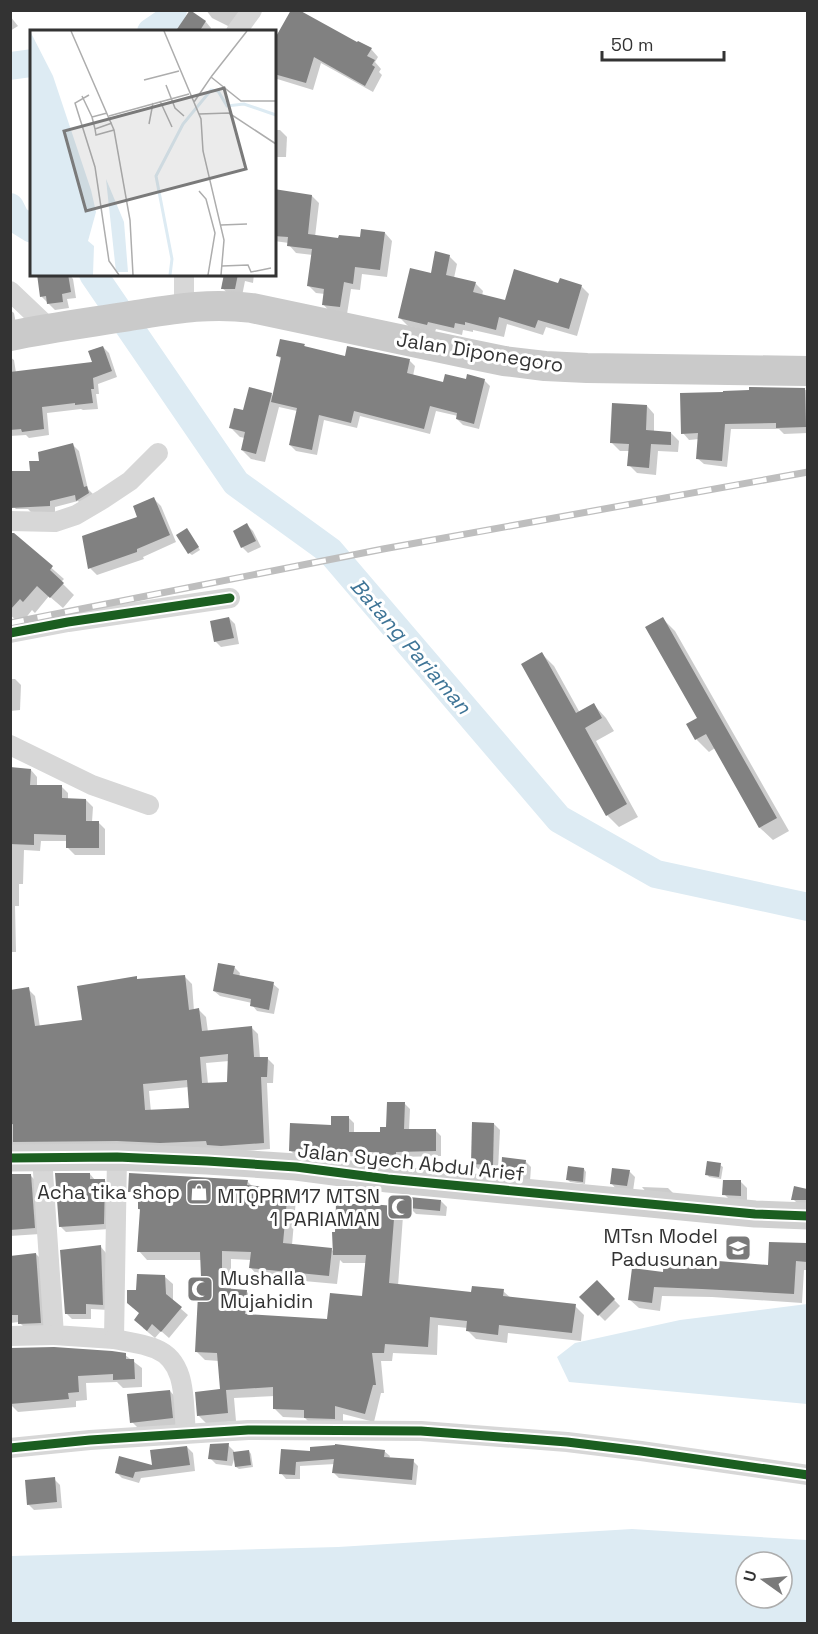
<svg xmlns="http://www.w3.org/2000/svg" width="818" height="1634" font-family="'Space Grotesk',sans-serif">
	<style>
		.water { fill: #ddebf3; fill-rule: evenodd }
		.shadow { fill: #0003; fill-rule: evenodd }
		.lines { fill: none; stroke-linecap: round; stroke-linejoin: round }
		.river { stroke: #ddebf3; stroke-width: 28 }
		.building { fill: #818181; fill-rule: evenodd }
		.street { stroke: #d7d7d7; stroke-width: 20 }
		.secondary { stroke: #d0d0d0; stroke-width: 27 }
		.primary { stroke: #cacaca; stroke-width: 30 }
		.rail-casing { stroke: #bebebe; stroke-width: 7 }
		.rail { stroke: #fff; stroke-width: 4.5; stroke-dasharray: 14; stroke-linecap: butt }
		.cycleway-casing { stroke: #fff; stroke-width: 13 }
		.cycleway { stroke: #1b5e20; stroke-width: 9 }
		.labels { text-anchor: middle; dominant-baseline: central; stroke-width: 6; stroke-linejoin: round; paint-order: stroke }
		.street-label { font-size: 20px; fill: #333; stroke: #fff }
		.poi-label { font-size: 20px; fill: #333; stroke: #fff; text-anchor: end }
		.water-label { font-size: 21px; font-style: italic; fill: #3f7597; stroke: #fff }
		.inset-river { fill: none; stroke: #ddebf3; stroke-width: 3 }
		.inset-road { fill: none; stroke: #adadad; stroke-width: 1.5 }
		.view { fill: #7a7a7a; fill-opacity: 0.15; stroke: #7a7a7a; stroke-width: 3 }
		.inset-edge { fill: none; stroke: #333; stroke-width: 3 }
	</style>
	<rect width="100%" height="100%" fill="#fff"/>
	<g class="water">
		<polygon points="807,1304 807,1404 569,1382 557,1357 575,1343 680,1320"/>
		<path d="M 632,1529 L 807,1540 L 807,1623 L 11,1623 L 11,1556 L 338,1547 ZM 746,1562 L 782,1562 L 782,1598 L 746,1598 Z"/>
	</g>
	<g class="shadow">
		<polygon points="206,10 243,10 234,29 212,18"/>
		<polygon points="10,16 18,26 10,31"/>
		<polygon points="206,22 211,28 209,32 177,31"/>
		<polygon points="274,43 371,49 378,57 375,62 381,69 379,72 382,75 373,92 321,63 313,90 274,78"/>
		<polygon points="274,130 280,130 287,137 286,157 274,157"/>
		<polygon points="274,191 312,196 319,203 315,237 339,240 362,239 385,233 392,241 387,277 362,274 360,290 351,289 347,314 330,312 323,304 325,294 316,293 309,286 313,255 296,253 289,245 289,243 274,241"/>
		<polygon points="449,256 457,264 454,278 475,283 483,291 482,296 506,302 559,284 581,286 589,294 577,336 546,327 543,335 507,324 504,337 473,330 473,332 463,330 462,335 436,329 435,332 408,326 400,318 432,274"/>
		<polygon points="53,274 69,274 73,279 76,298 67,299 69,308 55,310 41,296"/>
		<polygon points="208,274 254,274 253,283 245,281 242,296 230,295 222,288 224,278"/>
		<polygon points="10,310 14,313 16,324 10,327"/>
		<polygon points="304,345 307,349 346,358 409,360 415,366 413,376 444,383 484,380 490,386 479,429 463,425 457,419 458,416 436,411 430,434 360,416 357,428 324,420 317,455 296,451 290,445 297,411 279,407 265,462 251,459 242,450 245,438 240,437 231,428 244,412 271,394 274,397 282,360 278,356"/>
		<polygon points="103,347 109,353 117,377 98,384 99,394 96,394 98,409 83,410 81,409 47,413 49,435 29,438 26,435 10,436 10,357 14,360 16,373 94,363"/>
		<polygon points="750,389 808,390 808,433 784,434 779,429 731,429 727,467 704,464 697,458 699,439 689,440 683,433 750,392"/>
		<polygon points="647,406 654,414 654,432 671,433 679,441 678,452 658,451 656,475 637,473 629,465 630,451 620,451 612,443"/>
		<polygon points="73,445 79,451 88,489 93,494 94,499 83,506 78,501 55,507 55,512 31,512 28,509 16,509 11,504 31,472 40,463"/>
		<polygon points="154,499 161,506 176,542 143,557 144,559 97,575 90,568 139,518"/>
		<polygon points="247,525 253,531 261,547 248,553 242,547"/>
		<polygon points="189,532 200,550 192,555 189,553"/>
		<polygon points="10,534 13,534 64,579 61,582 74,595 63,608 49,596 35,613 32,610 21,624 10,615"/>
		<polygon points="229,618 235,624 239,644 221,647 215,641"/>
		<polygon points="663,619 675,631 789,831 773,840 760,828 715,748 709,752 696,739 688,725 699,719"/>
		<polygon points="542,654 554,666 580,713 594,705 606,718 614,731 596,741 638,817 619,827 607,815"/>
		<polygon points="10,679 15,679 21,685 20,710 10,711"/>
		<polygon points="10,769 31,770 37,777 37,786 61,786 68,793 68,800 86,800 93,807 92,822 98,822 105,829 105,855 75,855 68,848 68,841 41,841 40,851 24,850 23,884 19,884 19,906 15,906 16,952 10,952"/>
		<polygon points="234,967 240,973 239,977 273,984 279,989 274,1014 257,1011 252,1005 252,1003 220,996 214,991"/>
		<path d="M 185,977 L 192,984 L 194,1011 L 199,1010 L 206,1017 L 208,1032 L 251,1027 L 258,1034 L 260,1058 L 267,1058 L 274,1065 L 273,1083 L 267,1083 L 270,1149 L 228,1152 L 215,1151 L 211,1148 L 10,1151 L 10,992 L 28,989 L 35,996 L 40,1027 L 84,1021 L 136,978 L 139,981 ZM 229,1061 L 228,1083 L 208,1084 L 206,1063 ZM 189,1087 L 191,1109 L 151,1112 L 149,1091 Z"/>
		<polygon points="404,1103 410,1109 409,1130 435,1130 441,1136 441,1156 401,1157 401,1159 386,1159 383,1157 330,1156 330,1158 296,1156 290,1150 348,1117 354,1123 354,1134 381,1133 388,1128"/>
		<polygon points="494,1124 500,1130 498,1170 478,1169 472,1163"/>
		<polygon points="525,1161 531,1167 530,1181 508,1179 502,1173"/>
		<polygon points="720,1165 723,1167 721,1179 709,1177 707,1174"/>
		<polygon points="584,1169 586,1172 585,1184 570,1182 568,1180"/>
		<polygon points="629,1171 635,1177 633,1191 617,1190 612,1184"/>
		<polygon points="90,1174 95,1180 104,1180 110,1186 109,1229 66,1232 60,1226"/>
		<polygon points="10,1175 30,1175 36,1181 40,1234 10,1236"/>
		<path d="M 247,1181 L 253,1187 L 287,1191 L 296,1199 L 292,1245 L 331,1249 L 334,1252 L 394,1207 L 403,1216 L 398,1286 L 472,1294 L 503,1291 L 511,1298 L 575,1306 L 584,1315 L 581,1341 L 508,1333 L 507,1343 L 476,1339 L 468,1331 L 468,1328 L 438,1325 L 437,1355 L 393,1353 L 392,1361 L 381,1361 L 384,1393 L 381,1393 L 374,1422 L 343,1414 L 343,1427 L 314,1427 L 305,1418 L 283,1417 L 274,1408 L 275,1396 L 234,1398 L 236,1421 L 207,1424 L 198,1415 L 221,1391 L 219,1361 L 205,1360 L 196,1351 L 202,1278 L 202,1260 L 147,1260 L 139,1251 L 141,1211 L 139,1209 L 139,1201 L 130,1191 ZM 231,1259 L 251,1260 L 251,1268 L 259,1277 L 337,1284 L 340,1260 L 343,1263 L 366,1263 L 364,1297 L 329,1321 L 254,1316 L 255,1300 L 246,1291 L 231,1290 Z"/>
		<polygon points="741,1182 747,1188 747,1201 730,1200 724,1194"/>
		<polygon points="642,1187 668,1188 674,1194 647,1193"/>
		<polygon points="795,1188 808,1190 808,1205 799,1205 793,1199"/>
		<polygon points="441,1201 447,1207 446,1216 416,1214 410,1208"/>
		<polygon points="770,1244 808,1245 808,1270 804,1270 802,1303 712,1297 662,1296 660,1311 639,1308 630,1300 665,1274 705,1259 708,1262 770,1266"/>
		<polygon points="101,1247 106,1253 108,1310 91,1309 91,1319 72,1319 66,1313"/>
		<polygon points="36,1254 44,1262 49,1331 28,1331 19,1322 10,1323 10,1257"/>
		<polygon points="165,1277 173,1284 173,1302 188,1315 169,1338 161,1331 155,1338 143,1328 138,1292"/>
		<polygon points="597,1282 620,1306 605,1321 581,1297"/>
		<polygon points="125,1355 142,1368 142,1387 123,1388 117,1382 86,1383 87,1400 76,1401 76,1407 18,1412 10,1404"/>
		<polygon points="170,1391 179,1401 182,1427 141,1431 132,1422"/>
		<polygon points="228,1445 234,1451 234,1453 249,1451 251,1454 253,1467 239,1469 236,1467 235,1456 232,1466 216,1464 210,1458"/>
		<polygon points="187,1447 193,1453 195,1471 141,1478 139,1483 122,1478 116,1472 154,1467"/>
		<polygon points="282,1451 312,1452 384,1451 390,1456 389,1459 413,1461 418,1466 416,1485 339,1478 334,1473 335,1464 300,1466 300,1479 286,1479 281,1473"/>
		<polygon points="54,1479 60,1485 62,1508 34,1510 28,1504"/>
	</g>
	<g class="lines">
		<g class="river">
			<polyline points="151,32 170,19 173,10"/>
			<polyline points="10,66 32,63"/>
			<polyline points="10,207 16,219 32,229"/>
			<polyline points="93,274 236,483 330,551 559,819 656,874 808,907"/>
		</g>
	</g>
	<g class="building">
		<polygon points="190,10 206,21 199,32 175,32"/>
		<polygon points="291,10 299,10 357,42 358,41 372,48 367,56 375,60 372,65 375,67 365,86 314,57 306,83 274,74 274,40"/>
		<polygon points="274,189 312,195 308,234 338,238 339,235 360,237 361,229 385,232 380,270 355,267 353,284 344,282 340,307 322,305 324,289 307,286 312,249 287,246 288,237 274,236"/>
		<polygon points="435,251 450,255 446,275 476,282 473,292 505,300 514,269 558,283 560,278 582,285 569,329 538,320 535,328 499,317 496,330 465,322 465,325 455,323 454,328 428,322 427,325 398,318 410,268 431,273"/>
		<polygon points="37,274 68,274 71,292 62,294 63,302 47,304 46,296 40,297"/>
		<polygon points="224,274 238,274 235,289 221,289"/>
		<polygon points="280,339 305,344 304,346 345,356 347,346 410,359 407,373 443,382 445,374 466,379 467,374 485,379 474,424 456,419 457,413 430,406 424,429 354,411 351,423 319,415 312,450 289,445 297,408 271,402 281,357 276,356"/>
		<polygon points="103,346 112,371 93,378 94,389 91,389 93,403 75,405 75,403 42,407 44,429 22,432 21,429 10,430 10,372 92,362 88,351"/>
		<polygon points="249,387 272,393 256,454 241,450 245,432 229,428 234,408 243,410"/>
		<polygon points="749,387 805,388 806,427 776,428 776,423 725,424 722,461 696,459 698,433 681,434 680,393 723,392 723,391 749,390"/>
		<polygon points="612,403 647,405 646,430 671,432 671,445 651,444 649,468 627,466 629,444 610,443"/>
		<polygon points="73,443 84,487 87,486 89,493 76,501 75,495 50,501 50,506 10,508 10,471 30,471 29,461 39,461 38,452"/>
		<polygon points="154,497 170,535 137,549 137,552 88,569 82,536 137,517 133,506"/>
		<polygon points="247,523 256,541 241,548 233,531"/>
		<polygon points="187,528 199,547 188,554 176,535"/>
		<polygon points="10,533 14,533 53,566 50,570 64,583 50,598 37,586 23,602 20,599 10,610"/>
		<polygon points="229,617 234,638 214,642 210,621"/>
		<polygon points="663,617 777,818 759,828 706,734 695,740 686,724 697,718 645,627"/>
		<polygon points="542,652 576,713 594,703 602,718 585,728 627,804 606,816 521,664"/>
		<polygon points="10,767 31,769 30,785 62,785 62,798 86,799 86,821 99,821 99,848 66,848 66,835 34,834 34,845 10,844"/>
		<polygon points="218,963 235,966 233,974 274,982 269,1010 250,1006 251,999 213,991"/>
		<path d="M 185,975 L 189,1010 L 199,1008 L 202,1031 L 252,1026 L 254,1057 L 268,1057 L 267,1077 L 261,1077 L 264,1143 L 221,1146 L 207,1145 L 206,1141 L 160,1143 L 117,1141 L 13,1142 L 13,1124 L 10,1125 L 10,990 L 29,987 L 35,1026 L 82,1020 L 77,986 L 137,976 L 137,979 ZM 228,1054 L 227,1082 L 202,1083 L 200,1057 ZM 187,1080 L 189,1108 L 145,1110 L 143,1084 Z"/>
		<polygon points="387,1102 405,1102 404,1129 436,1129 436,1151 396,1152 396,1155 379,1154 379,1152 325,1152 325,1153 316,1153 289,1151 290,1123 331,1125 331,1116 349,1116 349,1132 380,1132 380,1127 386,1127"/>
		<polygon points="472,1122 494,1123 493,1165 471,1164"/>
		<polygon points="502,1157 526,1160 524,1176 501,1174"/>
		<polygon points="707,1161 721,1163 719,1177 705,1175"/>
		<polygon points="568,1166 584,1168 583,1182 566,1180"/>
		<polygon points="612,1168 630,1170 627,1186 610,1184"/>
		<polygon points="55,1173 90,1173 90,1179 105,1179 104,1224 59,1227"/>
		<polygon points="129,1173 248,1180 247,1185 288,1189 283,1243 332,1248 329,1276 249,1268 251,1252 222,1251 222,1288 247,1290 245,1314 327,1319 330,1293 362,1296 366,1255 333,1255 332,1232 335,1232 336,1204 370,1204 395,1206 389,1283 471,1292 472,1286 504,1289 503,1296 576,1304 572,1333 499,1325 498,1335 466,1331 467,1321 430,1317 428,1347 385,1344 384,1353 372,1353 376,1385 373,1385 365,1414 335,1406 335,1419 304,1418 304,1410 273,1409 273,1387 226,1390 228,1413 197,1416 195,1392 220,1389 217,1353 195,1352 199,1276 201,1277 200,1252 137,1252 140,1209 138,1209 138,1192 128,1192"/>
		<polygon points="10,1174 31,1174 35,1228 10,1230"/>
		<polygon points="723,1180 741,1180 741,1196 722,1195"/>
		<polygon points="794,1186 807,1189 807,1200 791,1200"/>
		<polygon points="409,1197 441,1200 440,1211 409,1208"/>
		<polygon points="769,1242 807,1243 807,1262 796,1261 794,1294 702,1289 654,1287 652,1303 628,1300 632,1268 663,1272 664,1257 706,1258 706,1260 768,1265"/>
		<polygon points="101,1245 103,1305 86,1304 86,1314 65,1314 60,1250"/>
		<polygon points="36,1253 41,1323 18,1324 18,1315 10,1315 10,1256"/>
		<polygon points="137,1274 165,1275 166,1294 182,1307 161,1332 152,1324 147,1331 134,1320 139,1313 127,1303 127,1290 136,1290"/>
		<polygon points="597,1280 615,1299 598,1316 579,1297"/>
		<polygon points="54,1347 112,1351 126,1353 126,1359 134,1359 135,1379 113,1380 113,1374 78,1376 79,1392 68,1393 69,1399 10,1404 10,1348"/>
		<polygon points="170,1390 173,1418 130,1423 127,1394"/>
		<polygon points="229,1443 227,1461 208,1459 210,1444"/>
		<polygon points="335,1444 385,1450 384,1457 414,1459 412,1480 332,1473 334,1459 296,1462 295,1475 279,1474 281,1449 310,1451 310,1447 335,1445"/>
		<polygon points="187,1446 190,1465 135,1472 133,1478 115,1473 119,1456 152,1465 150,1450"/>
		<polygon points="249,1450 251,1465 235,1467 233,1452"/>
		<polygon points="55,1477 57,1502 27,1505 25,1480"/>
	</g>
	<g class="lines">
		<g class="street">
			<polyline points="236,32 252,10"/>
			<polyline points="10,291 49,328"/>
			<polyline points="184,307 184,274"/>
			<polyline points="10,521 55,522 76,515 103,499 130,481 158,453"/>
			<polyline points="10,633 68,622 230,598"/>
			<polyline points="10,745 92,785 149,805"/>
			<polyline points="42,1157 54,1335 114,1339 117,1157"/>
			<polyline points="10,1336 54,1335"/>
			<path d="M 114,1339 C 128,1342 143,1343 156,1349 C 188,1362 183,1404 186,1433"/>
			<polyline points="10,1448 90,1440 248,1430 421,1431 567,1442 641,1451 808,1475"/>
		</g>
		<polyline class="secondary" points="10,1158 117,1157 207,1161 296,1167 388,1179 755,1214 808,1216"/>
		<path class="primary" d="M 10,336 C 48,328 86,323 124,317 C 169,310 206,302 252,308 L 465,353 L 504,361 L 545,366 L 587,368 L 808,371"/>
		<defs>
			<polyline id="rail" points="10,623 383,549 808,472"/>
		</defs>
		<use href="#rail" class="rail-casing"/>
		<use href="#rail" class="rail"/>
		<defs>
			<g id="cycleway">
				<polyline points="10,633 68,622 230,598"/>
				<polyline points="10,1158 117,1157 207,1161 296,1167 388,1179 755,1214 808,1216"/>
				<polyline points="10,1448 90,1440 248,1430 421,1431 567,1442 641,1451 808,1475"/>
			</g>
		</defs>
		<use href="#cycleway" class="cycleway-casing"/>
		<use href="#cycleway" class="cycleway"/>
	</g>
	<defs>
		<symbol id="shop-square" viewBox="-11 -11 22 22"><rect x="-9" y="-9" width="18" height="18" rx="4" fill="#7a7a7a" stroke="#fff"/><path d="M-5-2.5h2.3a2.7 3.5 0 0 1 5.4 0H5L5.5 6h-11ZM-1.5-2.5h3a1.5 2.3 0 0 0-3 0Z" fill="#fff"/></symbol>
		<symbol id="mosque-square" viewBox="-11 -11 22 22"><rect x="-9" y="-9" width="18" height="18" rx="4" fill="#7a7a7a" stroke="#fff"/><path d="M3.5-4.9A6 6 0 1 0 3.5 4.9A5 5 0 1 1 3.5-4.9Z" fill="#fff"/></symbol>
		<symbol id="school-square" viewBox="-11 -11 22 22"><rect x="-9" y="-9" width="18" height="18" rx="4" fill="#7a7a7a" stroke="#fff"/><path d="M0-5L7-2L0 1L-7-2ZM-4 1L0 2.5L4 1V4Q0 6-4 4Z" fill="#fff"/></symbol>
	</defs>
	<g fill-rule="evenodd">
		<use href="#shop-square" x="184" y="1177" width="30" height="30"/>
		<use href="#mosque-square" x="385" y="1192" width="30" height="30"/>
		<use href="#school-square" x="723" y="1233" width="30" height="30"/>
		<use href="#mosque-square" x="185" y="1274" width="30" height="30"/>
	</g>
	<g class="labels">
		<g class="street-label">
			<text transform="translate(480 352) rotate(9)">Jalan Diponegoro</text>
			<text transform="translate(411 1162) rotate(6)">Jalan Syech Abdul Arief</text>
		</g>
		<g class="poi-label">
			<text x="180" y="1192">Acha tika shop</text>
			<text x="380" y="1196">MTQPRM17 MTSN<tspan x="380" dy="23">1 PARIAMAN</tspan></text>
			<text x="718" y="1236">MTsn Model<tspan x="718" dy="23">Padusunan</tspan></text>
			<text x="220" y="1278" text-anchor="start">Mushalla<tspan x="220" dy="23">Mujahidin</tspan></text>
		</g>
		<g class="water-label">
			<text transform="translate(411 646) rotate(49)">Batang Pariaman</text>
		</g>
	</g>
	<g transform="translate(30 30)">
		<rect width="246" height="246" fill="#fff"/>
		<path d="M 0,1 L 23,46 L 61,160 L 66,182 L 58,211 L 64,216 L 63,245 L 0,245 ZM 76,149 L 94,192 L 98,242 L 86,242 Z" fill="#ddebf3"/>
		<path class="inset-river" d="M 140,245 L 142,229 L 126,146 L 153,94 L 181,60 L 188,61 L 197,76 L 214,74 L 246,85"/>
		<path class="inset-road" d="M 41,1 L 84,100 L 100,190 L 103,245M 134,1 L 171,89 L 173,121 L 194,210 L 191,245M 181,47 L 217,1M 114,50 L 149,41M 136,55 L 145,78 L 154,86M 59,65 L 45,73 L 65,137 L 79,231 L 89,245M 52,66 L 62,87M 130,71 L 142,97M 164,72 L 181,47 L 211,71 L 246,71M 169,84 L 199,83 L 246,114M 79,86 L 159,64M 82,93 L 65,99 L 66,105 L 84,100M 119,94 L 123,73M 65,99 L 62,87 L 77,83M 169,161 L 176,169 L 185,203 L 178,245M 191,195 L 217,194M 192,236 L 218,235 L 221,242 L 241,238"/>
		<path class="view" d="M 194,58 L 216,139 L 56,181 L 34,101 Z"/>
		<rect width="246" height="246" class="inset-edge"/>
	</g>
	<rect width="818" height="1634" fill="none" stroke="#333333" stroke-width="24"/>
	<g transform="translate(764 1580) rotate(285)"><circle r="28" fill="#ffffff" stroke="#adadad" stroke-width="1.5"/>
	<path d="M0-4.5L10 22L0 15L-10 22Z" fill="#7a7a7a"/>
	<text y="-9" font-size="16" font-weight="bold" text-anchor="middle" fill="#333333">U</text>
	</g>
	<path d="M602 51v9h122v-9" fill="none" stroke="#333333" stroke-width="3"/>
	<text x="611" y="51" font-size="18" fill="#333333" stroke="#ffffff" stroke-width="4.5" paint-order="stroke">50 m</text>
</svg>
